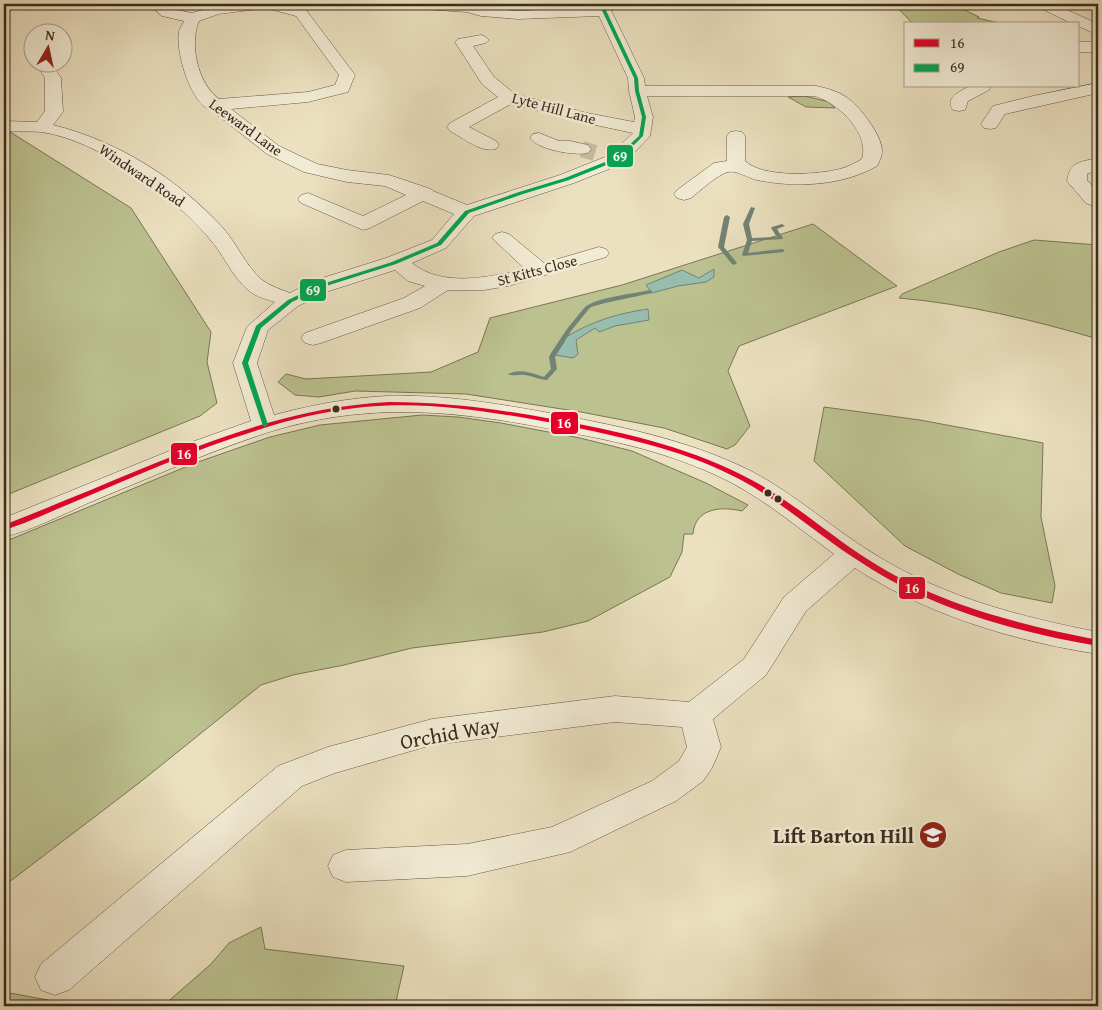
<svg xmlns="http://www.w3.org/2000/svg" width="1102" height="1010" font-family="'Gentium Book Plus',serif">
	<style>
		.green { fill: #bbc18f; stroke: #7a7656 }
		.water { fill: #98bdaf; stroke: #728375 }
		.lines { fill: none; stroke-linecap: round; stroke-linejoin: round }
		.stream { fill: #728375; fill-rule: evenodd }
		.minor-tunnel { stroke: #c8bc9f; stroke-width: 16; stroke-dasharray: 16 8; stroke-linecap: butt }
		.minor-casing { stroke: #665846; stroke-width: 1 }
		.minor { fill: #f2ebd5; fill-rule: evenodd }
		.bus-1-casing { stroke: #f2ebd5; stroke-width: 3 }
		.bus-2-casing { stroke: #f2ebd5; stroke-width: 3 }
		.bus-1 { fill: #e4002b; fill-rule: evenodd }
		.bus-2 { fill: #00a651; fill-rule: evenodd }
		.bus-dot { fill: #3a2b1d; stroke: #f2ebd5; stroke-width: 2 }
		.labels { text-anchor: middle; dominant-baseline: central; stroke-width: 5; stroke-linejoin: round; paint-order: stroke }
		.far-street-label { font-size: 15px; fill: #3a2b1d; stroke: #f2ebd5 }
		.near-street-label { font-size: 21px; fill: #3a2b1d; stroke: #f2ebd5 }
		.near-poi-label { font-size: 21px; font-weight: bold; fill: #3a2b1d; stroke: #f2ebd5; text-anchor: end }
		.line-badge { stroke: #f2ebd5; stroke-width: 2 }
		.badge-label { font-size: 14px; text-anchor: middle; font-weight: bold; fill: #fff }
	</style>
	<rect width="100%" height="100%" fill="#ebe0bf"/>
	<filter id="stains"><feTurbulence type="fractalNoise" baseFrequency=".004" numOctaves="4"/><feColorMatrix values="0 0 0 0 .2 0 0 0 0 .09 0 0 0 0 .02 0 0 0 .5 -.17"/></filter>
	<radialGradient id="worn" r=".72"><stop offset=".6" stop-color="#630" stop-opacity="0"/><stop offset="1" stop-color="#630" stop-opacity=".3"/></radialGradient>
	<g class="green">
		<polygon points="894,4 952,4 979,17 977,18 1004,24 913,24"/>
		<polygon points="804,96 830,102 835,108 806,107 788,97"/>
		<polygon points="7,130 131,208 211,332 207,362 217,403 200,416 4,496 4,131"/>
		<polygon points="813,224 897,286 739,346 728,371 750,426 735,445 727,449 664,428 581,412 466,394 355,391 319,397 295,395 278,382 286,374 306,379 431,372 478,352 490,318 622,285"/>
		<path d="M 1034,240 L 1098,245 L 1098,339 C 1033,320 967,304 899,298 L 902,294 L 999,252 Z"/>
		<polygon points="824,407 920,420 1043,443 1041,517 1055,586 1052,603 1001,593 958,574 905,546 814,461"/>
		<path d="M 422,415 L 458,417 L 501,423 L 580,438 L 632,451 L 706,483 L 748,505 L 742,511 C 721,506 695,508 693,534 L 684,534 L 682,552 L 670,577 L 588,621 L 543,632 L 412,648 L 344,665 L 293,675 L 261,685 L 139,783 L 4,886 L 4,542 L 195,463 L 270,437 L 320,425 Z"/>
		<polygon points="261,927 265,949 404,966 395,1006 163,1006 211,964 229,943"/>
		<polygon points="4,992 48,1000 53,1006 4,1006"/>
	</g>
	<g class="water">
		<polygon points="714,269 714,277 706,282 678,286 652,293 646,285 682,270 699,278"/>
		<path d="M 648,309 L 649,320 L 615,326 L 599,332 L 595,328 L 576,340 L 578,354 L 573,358 L 555,355 L 564,342 L 564,338 C 593,321 615,314 648,309 Z"/>
	</g>
	<g class="lines">
		<g class="stream">
			<polygon points="751,207 755,208 749,224 752,238 777,237 771,228 772,227 782,224 785,226 777,229 783,238 782,239 752,241 748,253 782,249 784,250 784,252 743,256 742,255 747,240 743,224"/>
			<polygon points="727,215 730,217 724,247 737,263 734,265 732,264 718,247 724,217"/>
			<path d="M 650,290 L 652,291 L 652,293 L 605,303 L 591,307 L 588,310 L 571,331 L 555,357 L 557,369 L 547,380 C 540,380 533,376 525,375 C 519,374 514,377 508,374 C 520,368 532,373 544,377 L 551,369 L 549,357 L 551,353 L 567,329 L 584,308 C 596,297 633,294 650,290 Z"/>
		</g>
		<polyline class="minor-tunnel" points="582,149 595,153"/>
		<defs>
			<g id="minor">
				<path d="M 149,4 L 165,4 L 172,9 L 192,13 L 217,6 L 232,4 L 282,4 L 306,10 L 355,75 L 348,92 L 308,102 L 231,109 L 279,146 L 317,164 L 347,170 L 389,175 L 431,189 L 433,191 L 467,205 L 560,175 L 610,155 L 633,133 L 586,123 L 511,104 L 469,127 L 496,141 L 499,145 L 496,149 C 481,153 463,138 450,131 L 447,127 L 450,123 L 498,97 L 482,84 L 455,42 L 458,39 L 481,35 L 486,37 L 489,40 L 486,43 L 473,46 L 494,77 L 515,94 L 587,113 L 634,122 L 635,117 L 629,91 L 628,78 L 599,16 L 518,19 L 481,16 L 467,12 L 408,8 L 403,7 L 401,4 L 470,4 L 483,8 L 518,11 L 595,7 L 594,4 L 608,4 L 644,78 L 645,86 L 816,86 C 826,88 837,91 846,97 C 859,105 882,135 882,151 C 882,157 879,162 877,166 C 842,186 796,188 757,180 C 748,178 737,170 728,172 C 718,174 700,191 691,198 L 684,200 L 677,198 L 674,194 L 677,190 L 714,163 L 727,161 L 727,136 L 730,132 L 736,131 L 742,132 L 745,136 L 745,161 C 763,178 817,175 840,169 C 848,167 855,163 862,159 C 870,133 838,103 815,96 L 647,96 L 653,117 L 650,136 L 624,163 L 574,183 L 474,216 L 446,248 L 412,263 C 442,288 490,277 525,269 L 492,238 L 495,234 L 502,232 L 509,234 L 544,263 L 599,247 L 606,249 L 609,253 L 606,257 L 508,286 L 484,290 L 448,290 L 420,308 L 321,343 L 313,345 L 305,343 L 301,338 L 305,333 L 404,298 L 425,286 L 408,281 L 395,270 L 329,291 L 298,306 L 268,330 L 257,363 L 274,415 C 312,405 348,398 387,396 C 440,394 493,403 544,412 C 614,425 687,439 751,471 C 797,495 835,531 879,557 C 947,598 1021,617 1098,632 L 1098,654 C 1014,641 927,615 855,568 L 806,611 L 766,675 L 713,719 L 721,747 L 712,768 L 703,781 L 676,801 L 570,852 L 467,876 L 346,882 L 333,877 L 328,866 L 333,855 L 346,850 L 467,844 L 552,827 L 652,781 L 679,761 L 687,747 L 682,727 L 615,722 L 432,745 L 335,773 L 302,786 L 69,990 L 55,995 L 41,990 L 35,977 L 41,964 L 278,766 L 328,747 L 432,719 L 615,696 L 689,702 L 744,659 L 784,597 L 834,554 C 801,530 769,503 732,483 C 682,457 627,443 571,433 C 462,411 368,399 260,435 C 201,455 144,480 86,504 C 60,516 32,530 4,537 L 4,518 L 189,443 L 251,421 L 233,363 L 247,327 L 275,302 C 265,299 254,296 247,289 C 231,275 223,253 208,237 C 171,194 100,141 42,132 C 30,131 16,132 4,131 L 4,121 L 37,122 L 45,111 L 45,78 L 35,62 L 51,62 L 61,78 L 63,112 L 53,125 C 118,141 178,179 223,228 C 237,244 246,266 262,280 C 270,286 280,289 290,293 L 313,281 L 386,258 L 432,240 L 454,214 L 423,201 L 370,228 L 363,230 L 301,203 L 298,199 L 301,195 L 308,193 L 363,216 L 406,195 L 385,186 L 347,182 L 304,172 L 267,154 L 211,110 C 191,105 175,51 179,31 C 180,28 183,24 184,21 L 162,16 ZM 266,8 L 296,16 L 339,75 L 335,85 L 308,92 L 219,99 C 198,84 189,44 199,21 L 219,14 Z"/>
				<polygon points="1036,4 1054,4 1098,24 1098,35 1078,26 1078,24 1073,24 1038,7"/>
				<rect x="1078" y="42" width="20" height="10"/>
				<polygon points="1098,83 1098,93 1005,114 996,128 990,129 984,128 981,124 993,106 1033,96"/>
				<path d="M 970,86 L 991,86 L 989,90 L 968,101 L 965,110 L 959,111 L 953,110 C 944,97 961,91 970,86 Z"/>
				<path d="M 539,133 L 559,141 L 570,141 L 588,145 L 591,149 L 588,153 C 576,156 538,150 530,138 L 533,134 Z"/>
				<path d="M 1098,158 L 1098,170 L 1087,174 L 1087,180 L 1098,193 L 1098,208 L 1086,203 L 1067,181 C 1070,161 1081,162 1098,158 Z"/>
			</g>
		</defs>
		<use href="#minor" class="minor-casing"/>
		<use href="#minor" class="minor"/>
		<defs>
			<path id="bus-1" d="M 389,402 C 444,402 498,409 552,419 C 617,431 683,445 742,475 C 788,497 826,533 869,560 C 939,605 1018,624 1098,640 L 1098,646 C 1016,632 932,609 862,563 C 820,537 784,503 741,480 C 689,452 631,439 573,427 C 505,414 434,400 364,407 C 326,411 290,419 255,431 C 193,450 134,477 74,502 C 51,511 28,523 4,530 L 4,525 C 50,507 95,488 141,469 C 224,435 298,407 389,402 Z"/>
			<polygon id="bus-2" points="599,4 603,4 638,78 639,91 646,117 643,136 619,160 569,180 523,194 469,213 441,245 396,264 323,287 292,302 261,328 248,363 268,425 265,427 263,426 242,363 256,326 288,300 319,285 392,262 437,243 465,211 519,192 565,178 615,158 639,136 642,117 635,91 634,78"/>
		</defs>
		<use href="#bus-1" class="bus-1-casing"/>
		<use href="#bus-2" class="bus-2-casing"/>
		<use href="#bus-1" class="bus-1"/>
		<use href="#bus-2" class="bus-2"/>
	</g>
	<defs>
		<symbol id="school-disc" viewBox="-11 -11 22 22"><circle r="9.5" fill="#8f2418" stroke="#f2ebd5"/><path d="M0-5L7-2L0 1L-7-2ZM-4 1L0 2.5L4 1V4Q0 6-4 4Z" fill="#fff"/></symbol>
	</defs>
	<g fill-rule="evenodd">
		<use href="#school-disc" x="917" y="819" width="32" height="32"/>
	</g>
	<g class="bus-dot">
		<circle cx="336" cy="409" r="4.5"/>
		<circle cx="768" cy="493" r="4.5"/>
		<circle cx="778" cy="499" r="4.5"/>
	</g>
	<g class="labels">
		<g class="far-street-label">
			<text transform="translate(554 108) rotate(15)">Lyte Hill Lane</text>
			<text transform="translate(246 127) rotate(36)">Leeward Lane</text>
			<text transform="translate(142 175) rotate(34)">Windward Road</text>
			<text transform="translate(537 270) rotate(-15)">St Kitts Close</text>
		</g>
		<g class="near-street-label">
			<text transform="translate(450 733) rotate(-10)">Orchid Way</text>
		</g>
		<g class="near-poi-label">
			<text x="914" y="835">Lift Barton Hill</text>
		</g>
	</g>
	<g class="line-badge">
		<rect x="606" y="144" width="28" height="24" rx="5" fill="#00a651"/>
		<rect x="299" y="278" width="28" height="24" rx="5" fill="#00a651"/>
		<rect x="550" y="411" width="29" height="24" rx="5" fill="#e4002b"/>
		<rect x="170" y="442" width="28" height="24" rx="5" fill="#e4002b"/>
		<rect x="898" y="576" width="28" height="24" rx="5" fill="#e4002b"/>
	</g>
	<g class="badge-label">
		<text x="620" y="161">69</text>
		<text x="313" y="295">69</text>
		<text x="564" y="428">16</text>
		<text x="184" y="459">16</text>
		<text x="912" y="593">16</text>
	</g>
	<rect width="1102" height="1010" fill="none" stroke="#ebe0bf" stroke-width="20"/>
	<rect x="5" y="5" width="1092" height="1000" fill="none" stroke="#3a2b1d" stroke-width="2.5"/>
	<rect x="10" y="10" width="1082" height="990" fill="none" stroke="#3a2b1d"/>
	<rect x="904" y="22" width="175" height="65" fill="#f2ebd5" stroke="#a89e8b"/>
	<rect x="914" y="39" width="25" height="8" fill="#e4002b" stroke="#a89e8b"/>
	<text x="950" y="48" font-size="15" fill="#3a2b1d">16</text>
	<rect x="914" y="64" width="25" height="8" fill="#00a651" stroke="#a89e8b"/>
	<text x="950" y="72" font-size="15" fill="#3a2b1d">69</text>
	<g transform="translate(48 48) rotate(9)"><circle r="24" fill="#f2ebd5" stroke="#a89e8b"/>
	<path d="M0-4L9 19L0 12L-9 19Z" fill="#8f2418"/>
	<text y="-8" font-size="14" font-weight="bold" text-anchor="middle" fill="#3a2b1d">N</text>
	</g>
	<rect width="100%" height="100%" filter="url(#stains)"/>
	<rect width="100%" height="100%" fill="url(#worn)"/>
</svg>
